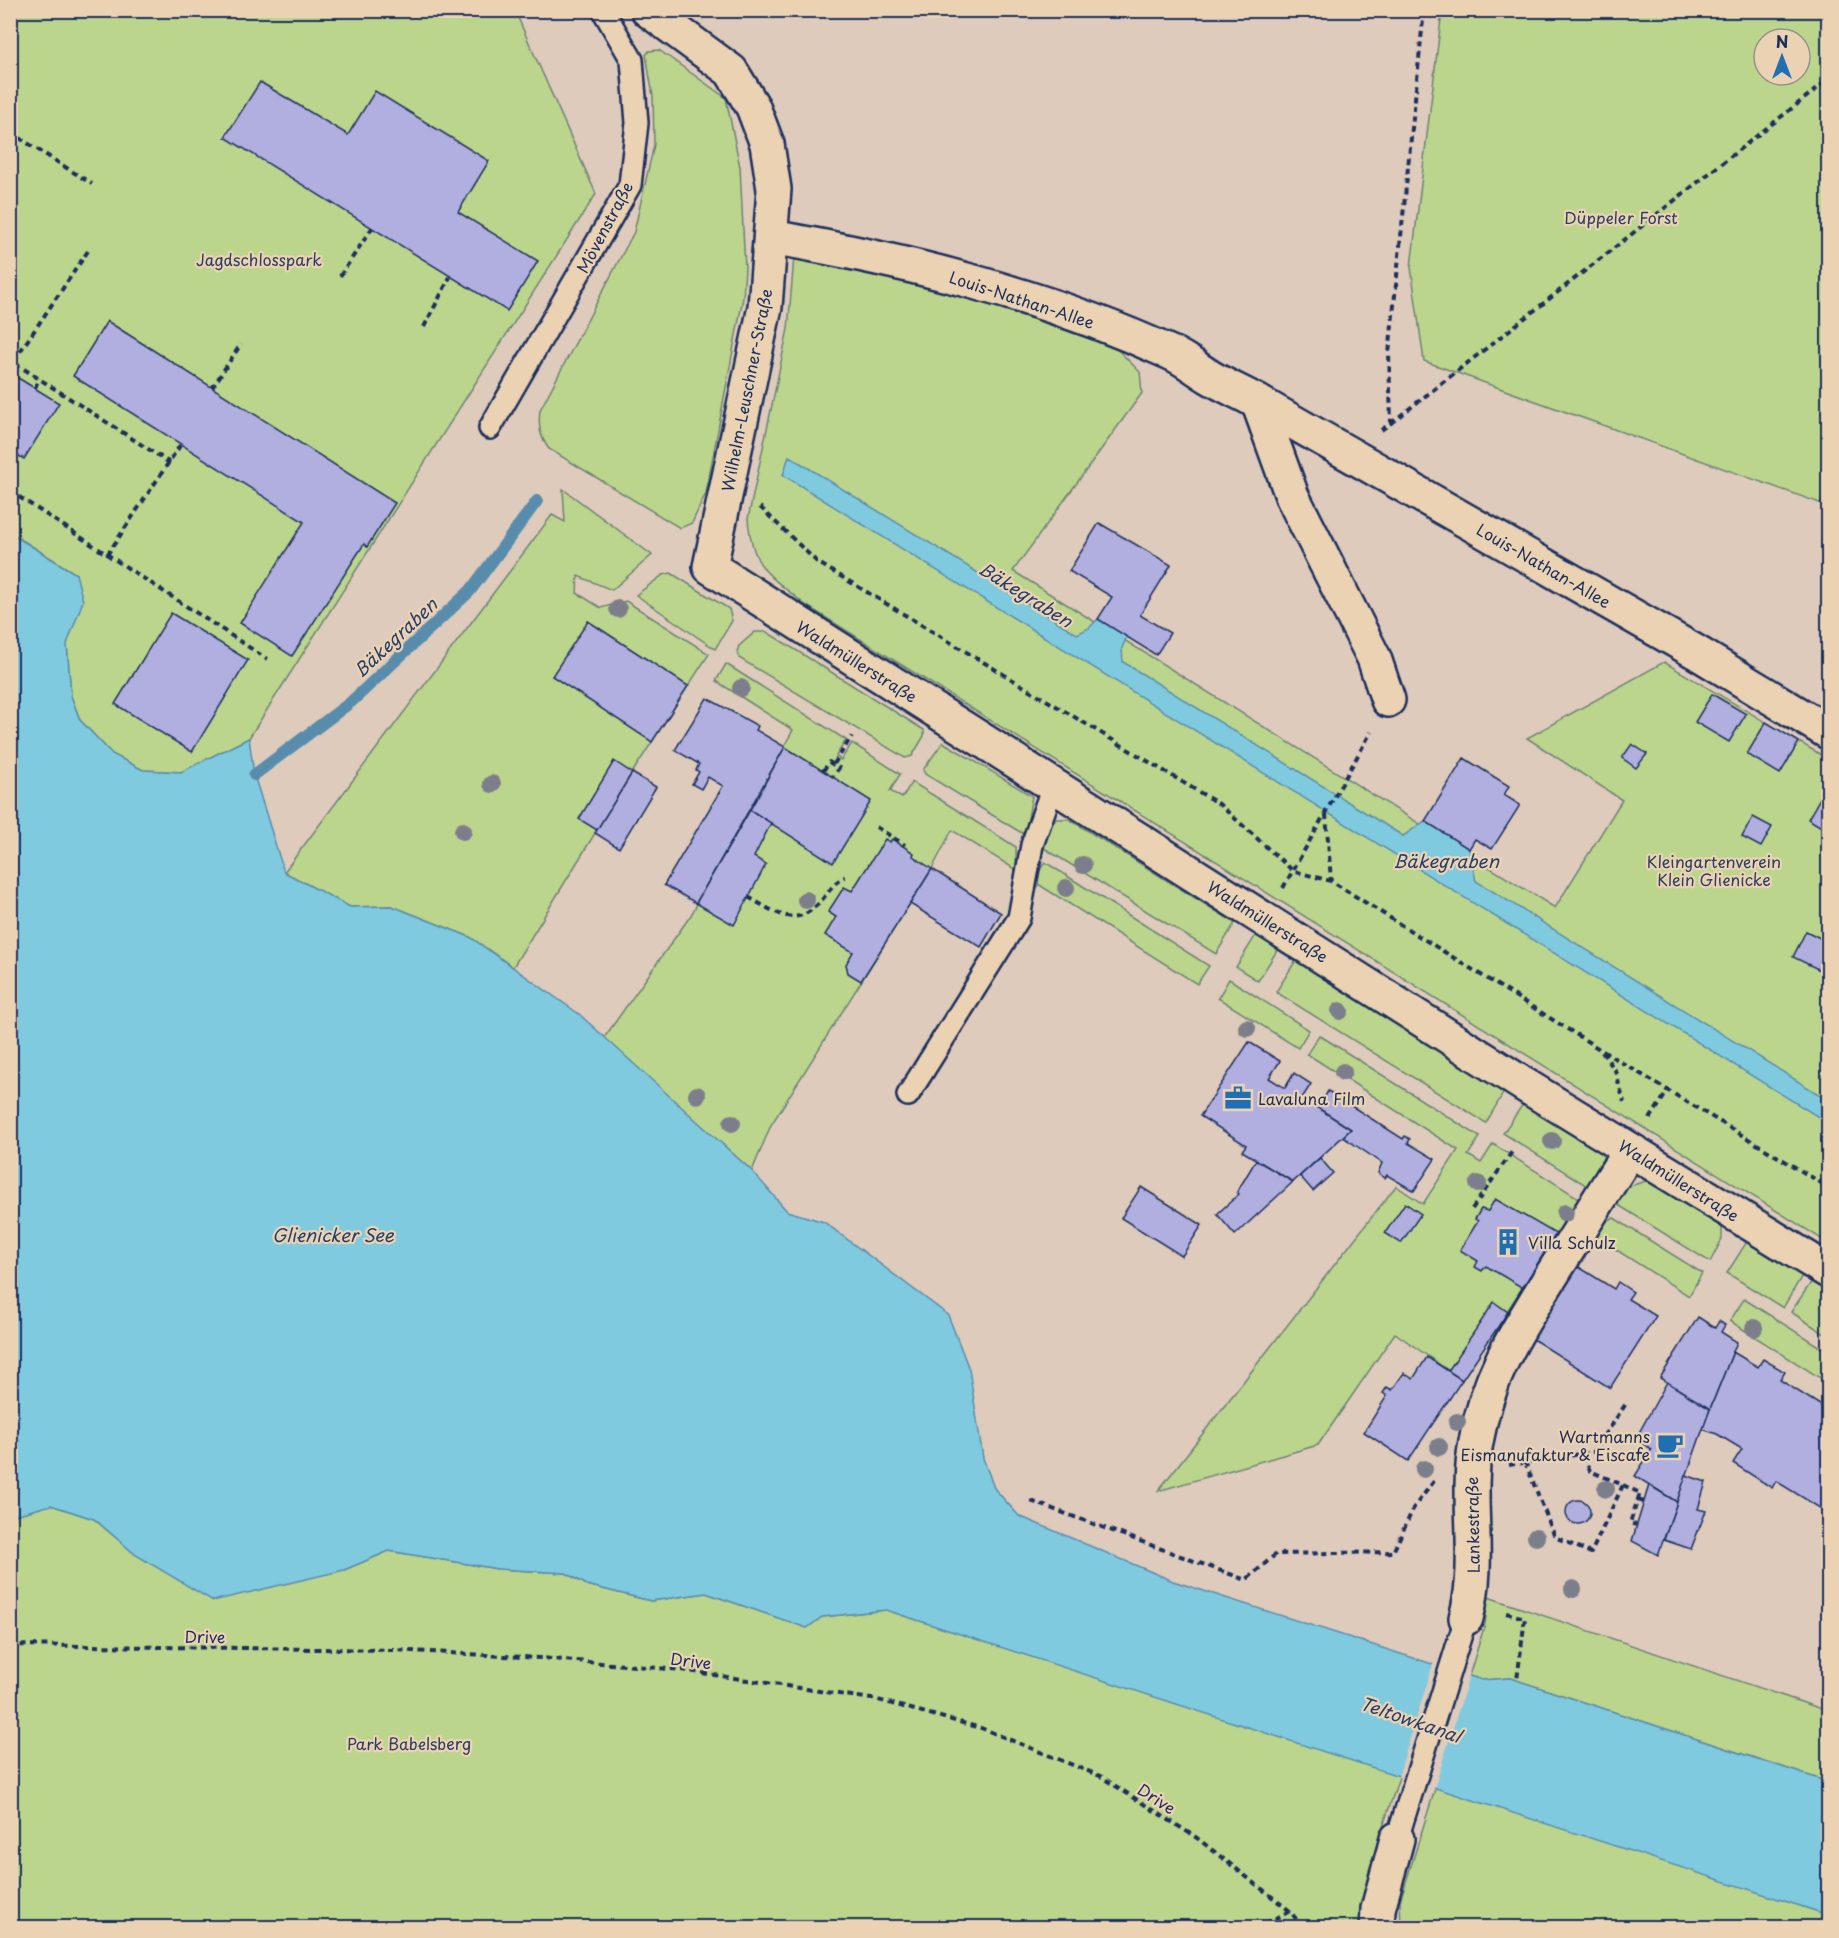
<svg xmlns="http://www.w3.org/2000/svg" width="1839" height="1938" font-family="'Playpen Sans',sans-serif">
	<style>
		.green { fill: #bcd58c; stroke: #6c8275; stroke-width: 1.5; fill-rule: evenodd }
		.water { fill: #80cae0; stroke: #588cac; stroke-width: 1.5 }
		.pier { fill: #decbbb }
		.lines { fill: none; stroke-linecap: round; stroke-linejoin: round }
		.stream { stroke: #588cac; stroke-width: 12 }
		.building { fill: #b0afe0; stroke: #1b2f5e; stroke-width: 1.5 }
		.service-casing { stroke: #1b2f5e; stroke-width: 26 }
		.minor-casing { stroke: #1b2f5e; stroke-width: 38 }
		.path { stroke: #1b2f5e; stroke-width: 4; stroke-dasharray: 6 4.5; stroke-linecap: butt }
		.service { stroke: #ead2b2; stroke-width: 21 }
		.minor { stroke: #ead2b2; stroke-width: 33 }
		.tree { fill: #7c7f8b }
		.labels { text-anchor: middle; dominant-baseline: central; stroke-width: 4.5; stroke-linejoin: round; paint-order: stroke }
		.park-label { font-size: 16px; fill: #2b4063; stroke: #ead2b2 }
		.street-label { font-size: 16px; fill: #1b2f5e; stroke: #ead2b2 }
		.poi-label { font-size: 16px; fill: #1b2f5e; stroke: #ead2b2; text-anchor: start }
		.water-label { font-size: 18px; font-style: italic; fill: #253e6b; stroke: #ead2b2 }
	</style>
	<rect width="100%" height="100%" fill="#decbbb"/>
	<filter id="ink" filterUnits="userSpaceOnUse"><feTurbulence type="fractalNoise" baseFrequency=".0167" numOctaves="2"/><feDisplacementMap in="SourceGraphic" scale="12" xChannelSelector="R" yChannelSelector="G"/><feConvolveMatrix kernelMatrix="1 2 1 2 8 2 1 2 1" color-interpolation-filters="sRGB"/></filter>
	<g filter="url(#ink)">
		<g class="green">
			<polygon points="10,11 515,11 596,194 249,738 181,772 143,770 112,754 80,720 71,696 67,644 72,624 76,574 11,533"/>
			<path d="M 1442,11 L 1828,11 L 1828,506 L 1424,361 L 1411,267 ZM 1764,39 L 1800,39 L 1800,75 L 1764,75 Z"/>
			<path d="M 659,50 L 726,98 L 740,167 L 745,269 L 743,298 L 706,493 L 692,523 L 680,528 L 549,449 C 540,437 538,426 540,410 L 634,232 L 654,145 L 653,96 L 646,55 L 649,51 Z"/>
			<path d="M 794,258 L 972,297 L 1033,314 L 1116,348 L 1140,372 L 1142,393 L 1013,571 L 1555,908 L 1622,800 L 1527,738 L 1664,662 L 1828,759 L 1828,1243 L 804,604 C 768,573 753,571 748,519 L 788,329 Z"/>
			<polygon points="563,489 652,555 612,590 578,576 577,593 601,608 626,601 709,654 632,773 513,967 470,937 392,906 350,907 284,872 552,515 565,522"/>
			<polygon points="671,573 729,609 732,621 715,649 636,595 663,575"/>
			<polygon points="755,632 767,632 924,730 924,736 912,756 905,758 739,658 737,652 739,646"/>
			<polygon points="726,664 846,740 836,756 841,760 852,743 900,774 890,791 902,798 912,782 1016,847 1016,870 952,830 932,869 771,1125 752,1171 604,1038 691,915 793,730 716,681"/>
			<polygon points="943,742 1032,796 1025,835 925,774 923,770"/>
			<polygon points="1056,819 1069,819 1235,923 1216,954 1044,848 1044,834"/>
			<polygon points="1045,862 1209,966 1197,984 1033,881"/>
			<polygon points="1256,935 1278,949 1258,981 1236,967"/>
			<polygon points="1296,960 1505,1090 1486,1123 1276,992"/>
			<polygon points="1229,979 1309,1030 1298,1048 1218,998"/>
			<polygon points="1319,1035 1480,1137 1468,1155 1481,1163 1493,1144 1580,1199 1462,1380 1395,1333 1318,1445 1158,1491 1396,1186 1423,1204 1458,1150 1307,1054"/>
			<polygon points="1523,1104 1528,1104 1602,1151 1603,1158 1587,1186 1503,1133"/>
			<polygon points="1646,1181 1656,1183 1722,1224 1722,1239 1710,1262 1615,1203 1627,1187"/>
			<polygon points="1614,1218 1702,1273 1689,1296 1593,1235 1604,1221"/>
			<polygon points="1748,1240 1803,1274 1783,1308 1727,1273"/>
			<polygon points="1812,1281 1828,1291 1828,1336 1791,1312"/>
			<polygon points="1744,1299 1828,1352 1828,1383 1730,1321"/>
			<polygon points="51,1505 94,1519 136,1555 344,1570 389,1551 498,1569 566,1573 587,1585 651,1601 706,1593 807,1628 822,1617 886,1610 1400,1774 1369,1870 1361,1927 11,1928 11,1516"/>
			<polygon points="1488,1597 1828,1711 1828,1782 1510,1678 1482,1680 1469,1676 1485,1624"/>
			<polygon points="1436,1786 1828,1915 1828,1927 1401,1927 1400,1901"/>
		</g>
		<g class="water">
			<polygon points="789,456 1077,634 1089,628 1098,619 1127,636 1122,648 1123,662 1403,836 1425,821 1469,849 1476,881 1828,1100 1828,1123 783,475"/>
			<polygon points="10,533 76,574 83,601 67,644 71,696 80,720 112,754 143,770 181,772 249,738 254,775 284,872 350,907 392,906 470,937 579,1014 752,1171 787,1211 824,1222 948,1315 969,1369 983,1458 994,1488 1019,1516 1173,1581 1482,1680 1510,1678 1828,1782 1828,1915 886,1610 822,1617 807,1628 706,1593 651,1601 587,1585 566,1573 498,1569 389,1551 344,1570 213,1601 136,1555 94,1519 51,1505 11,1516"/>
		</g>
		<polygon class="pier" points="1434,1661 1470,1673 1434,1789 1398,1777"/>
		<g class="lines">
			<polyline class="stream" points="254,775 351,702 470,591 537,501"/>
		</g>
		<g class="building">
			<polygon points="10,10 20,10 10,26"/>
			<polygon points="260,82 348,135 375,91 489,161 458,212 538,261 507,311 225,137"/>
			<polygon points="107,321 395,503 367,547 364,544 292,656 240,623 304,522 73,376"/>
			<polygon points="10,373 59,403 24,459 10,451"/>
			<polygon points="1099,523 1171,565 1140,615 1170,633 1156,655 1098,619 1112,597 1069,571"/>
			<polygon points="171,613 248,660 192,752 115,704"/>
			<polygon points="588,621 688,686 652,742 552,676"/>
			<polygon points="1712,694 1746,714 1729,742 1695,722"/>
			<polygon points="707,698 758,726 756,730 785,747 696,903 664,885 723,786 708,777 701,789 692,784 699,772 696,770 699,764 675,750"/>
			<polygon points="1766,722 1799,742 1780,774 1747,754"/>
			<polygon points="1632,744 1647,754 1636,768 1622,758"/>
			<polygon points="785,747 871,801 833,863 750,810"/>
			<polygon points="1464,758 1509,786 1504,795 1520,805 1492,849 1475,839 1469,849 1425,821"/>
			<polygon points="614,761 632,773 597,830 579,819"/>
			<polygon points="632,773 656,787 619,848 595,833"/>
			<polygon points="1827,786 1828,786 1828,831 1808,819"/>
			<polygon points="750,810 771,823 754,857 766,864 734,925 696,903"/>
			<polygon points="1753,817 1772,827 1761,847 1742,837"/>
			<polygon points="885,839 890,842 892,839 914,853 913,856 932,869 861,981 848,973 846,964 853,952 825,935 836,917 828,912 844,887 852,891"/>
			<polygon points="932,869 1001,913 981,947 910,904"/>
			<polygon points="1806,931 1828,942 1828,953 1820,970 1793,957"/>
			<polygon points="1249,1042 1280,1061 1269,1078 1285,1088 1294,1073 1311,1084 1302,1098 1351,1129 1293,1182 1242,1151 1246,1145 1200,1116"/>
			<polygon points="1328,1091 1403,1139 1405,1136 1410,1139 1408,1143 1435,1159 1414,1191 1387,1175 1385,1178 1378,1173 1382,1163 1343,1137 1351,1129 1318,1108"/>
			<polygon points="1320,1158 1333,1173 1313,1191 1300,1176"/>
			<polygon points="1256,1160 1293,1182 1235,1235 1217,1214 1239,1194 1237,1192"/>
			<polygon points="1141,1187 1202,1225 1182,1256 1121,1218"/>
			<polygon points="1495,1199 1556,1234 1523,1288 1486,1266 1482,1271 1475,1267 1478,1261 1460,1250 1478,1221 1475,1219 1481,1209 1488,1211"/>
			<polygon points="1405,1203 1421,1214 1401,1243 1385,1233"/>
			<polygon points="1574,1264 1614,1289 1618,1282 1633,1292 1628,1299 1656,1316 1610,1388 1528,1336"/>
			<polygon points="1494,1302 1508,1312 1462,1380 1448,1371"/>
			<polygon points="1698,1317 1715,1328 1719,1321 1725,1325 1721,1332 1737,1342 1710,1409 1660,1378"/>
			<polygon points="1733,1352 1758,1367 1763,1359 1785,1372 1780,1380 1828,1410 1828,1501 1823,1510 1776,1481 1772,1488 1733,1463 1742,1449 1717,1434 1702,1429"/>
			<polygon points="1427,1357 1462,1380 1408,1461 1364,1432 1387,1396 1383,1393 1387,1387 1392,1390 1404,1373 1413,1379"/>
			<polygon points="1667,1382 1710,1409 1677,1502 1635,1476 1652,1449 1635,1440"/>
			<polygon points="1686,1475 1706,1482 1698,1509 1706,1511 1691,1549 1664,1540"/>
			<polygon points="1649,1485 1677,1502 1658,1555 1632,1541"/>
			<circle cx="1578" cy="1512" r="12"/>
		</g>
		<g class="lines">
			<defs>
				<g id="service">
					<polyline points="490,428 630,185 637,123 632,60 603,10"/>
					<polyline points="908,1095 1019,918 1032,845 1053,786"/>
					<polyline points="1397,1839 1466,1618"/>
				</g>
				<g id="minor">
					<polyline points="648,10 731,71 753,107 767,144 774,189 765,307 710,567 1523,1084 1828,1271"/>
					<path d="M 771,237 C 908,261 1044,295 1171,353 C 1185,359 1197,369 1210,377 C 1225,386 1242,393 1258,402 L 1696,652 L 1828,732"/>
					<polyline points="1258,402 1292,496 1374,658 1388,700"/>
					<path d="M 1466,1618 C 1482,1560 1465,1500 1476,1442 C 1488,1372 1519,1328 1555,1270 C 1580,1230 1605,1190 1630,1150"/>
					<polyline points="1377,1928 1378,1909 1397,1839"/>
				</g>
			</defs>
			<use href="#service" class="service-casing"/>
			<use href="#minor" class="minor-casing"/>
			<g class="path">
				<polyline points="10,132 92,184"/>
				<polyline points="88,251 13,362 170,463"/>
				<polyline points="340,276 372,228"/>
				<polyline points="424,327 450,277"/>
				<polyline points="35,388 39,378"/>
				<polyline points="212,388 241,344"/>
				<polyline points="1391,423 1828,80"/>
				<polyline points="1381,430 1391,423 1389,354 1424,10"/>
				<polyline points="10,491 267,659"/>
				<polyline points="760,507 817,562 1219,804 1293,871 1331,881 1601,1050 1828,1187"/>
				<polyline points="107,555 181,444"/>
				<polyline points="834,764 852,736"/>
				<polyline points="823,771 829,762 839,768 832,777"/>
				<polyline points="1326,814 1331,881"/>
				<polyline points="876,827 905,845"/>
				<polyline points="1283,888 1371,732"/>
				<path d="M 748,897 C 780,915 798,931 825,896 C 831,889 836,880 845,877"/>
				<polyline points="1602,1052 1615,1070 1624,1102"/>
				<polyline points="1650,1119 1669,1089"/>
				<polyline points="1472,1209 1514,1149"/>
				<polyline points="1525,1462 1555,1537 1591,1553 1623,1485 1590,1471 1583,1454"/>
				<polyline points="1509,1465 1594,1452 1627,1402"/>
				<polyline points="1623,1485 1640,1493 1630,1523 1636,1525"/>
				<polyline points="1638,1500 1644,1502"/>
				<polyline points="1031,1501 1246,1580 1276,1554 1393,1552 1414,1507 1435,1480"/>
				<polyline points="1506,1613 1525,1618 1517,1680"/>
				<polyline points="10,1645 394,1650 541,1658 682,1670 878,1700 981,1728 1100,1776 1197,1838 1290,1911 1303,1928"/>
				<polyline points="1256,1928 1290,1911"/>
			</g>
			<use href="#service" class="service"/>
			<use href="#minor" class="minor"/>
		</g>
		<g class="tree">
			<circle cx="618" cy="609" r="9"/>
			<circle cx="741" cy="688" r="9"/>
			<circle cx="492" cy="784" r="9"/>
			<circle cx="463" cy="831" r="9"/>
			<circle cx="1083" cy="865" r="9"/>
			<circle cx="1066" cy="888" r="9"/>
			<circle cx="806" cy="900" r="9"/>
			<circle cx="1340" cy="1011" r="9"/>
			<circle cx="1247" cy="1028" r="9"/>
			<circle cx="1343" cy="1072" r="9"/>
			<circle cx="697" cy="1095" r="9"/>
			<circle cx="732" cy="1123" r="9"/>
			<circle cx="1552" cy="1141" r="9"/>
			<circle cx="1478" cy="1184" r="9"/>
			<circle cx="1565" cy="1213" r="9"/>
			<circle cx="1754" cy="1328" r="9"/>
			<circle cx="1457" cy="1422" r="9"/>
			<circle cx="1439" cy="1447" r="9"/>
			<circle cx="1424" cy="1469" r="9"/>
			<circle cx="1606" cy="1489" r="9"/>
			<circle cx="1536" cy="1537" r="9"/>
			<circle cx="1573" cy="1589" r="9"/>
		</g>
	</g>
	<defs>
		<symbol id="office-bare" viewBox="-9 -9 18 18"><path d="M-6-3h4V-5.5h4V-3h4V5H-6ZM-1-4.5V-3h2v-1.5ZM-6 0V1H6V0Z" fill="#1f6fb2" stroke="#ead2b2" stroke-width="2.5" paint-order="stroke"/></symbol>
		<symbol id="building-bare" viewBox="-9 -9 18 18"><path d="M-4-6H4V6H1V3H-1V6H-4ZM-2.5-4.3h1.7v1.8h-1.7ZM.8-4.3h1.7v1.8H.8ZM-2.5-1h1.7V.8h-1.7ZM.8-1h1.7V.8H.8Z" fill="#1f6fb2" stroke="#ead2b2" stroke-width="2.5" paint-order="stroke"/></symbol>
		<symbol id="cafe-bare" viewBox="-9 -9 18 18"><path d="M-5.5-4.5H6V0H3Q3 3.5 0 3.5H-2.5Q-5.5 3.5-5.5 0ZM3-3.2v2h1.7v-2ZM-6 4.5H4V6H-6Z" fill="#1f6fb2" stroke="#ead2b2" stroke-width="2.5" paint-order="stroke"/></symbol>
	</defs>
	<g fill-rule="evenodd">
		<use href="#office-bare" x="1219" y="1079" width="38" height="38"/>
		<use href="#building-bare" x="1489" y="1223" width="38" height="38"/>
		<use href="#cafe-bare" x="1651" y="1426" width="38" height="38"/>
	</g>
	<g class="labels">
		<g class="park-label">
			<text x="1621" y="217">Düppeler Forst</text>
			<text x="259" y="259">Jagdschlosspark</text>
			<text x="1714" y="861">Kleingartenverein<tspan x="1714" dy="18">Klein Glienicke</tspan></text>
			<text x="409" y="1743">Park Babelsberg</text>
		</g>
		<g class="street-label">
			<text transform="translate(604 227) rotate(-62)">Mövenstraße</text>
			<text transform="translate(1022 299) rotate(18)">Louis-Nathan-Allee</text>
			<text transform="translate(746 390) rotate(-79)">Wilhelm-Leuschner-Straße</text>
			<text transform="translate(1544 565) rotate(30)">Louis-Nathan-Allee</text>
			<text transform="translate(857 661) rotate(32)">Waldmüllerstraße</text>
			<text transform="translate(1268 921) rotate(32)">Waldmüllerstraße</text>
			<text transform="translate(1679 1180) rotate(32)">Waldmüllerstraße</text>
			<text transform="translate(1472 1525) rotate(-91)">Lankestraße</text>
			<text transform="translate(205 1636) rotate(1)">Drive</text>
			<text transform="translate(691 1660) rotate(7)">Drive</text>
			<text transform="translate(1157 1798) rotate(33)">Drive</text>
		</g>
		<g class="poi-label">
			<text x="1258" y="1098">Lavaluna Film</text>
			<text x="1528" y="1242">Villa Schulz</text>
			<text x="1650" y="1436" text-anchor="end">Wartmanns<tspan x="1650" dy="18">Eismanufaktur &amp; Eiscafe</tspan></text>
		</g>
		<g class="water-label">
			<text transform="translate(1026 594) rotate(32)">Bäkegraben</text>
			<text transform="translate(395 637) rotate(-43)">Bäkegraben</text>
			<text x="1446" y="860">Bäkegraben</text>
			<text x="333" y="1234">Glienicker See</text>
			<text transform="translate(1411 1719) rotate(19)">Teltowkanal</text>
		</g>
	</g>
	<rect width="1839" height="1938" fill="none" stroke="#ead2b2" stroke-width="36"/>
	<rect x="18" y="18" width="1803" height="1902" fill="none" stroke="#1b2f5e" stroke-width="2" filter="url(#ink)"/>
	<g transform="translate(1782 57)"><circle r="28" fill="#ead2b2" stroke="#979190" stroke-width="1.5"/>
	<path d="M0-4.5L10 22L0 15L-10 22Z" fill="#1f6fb2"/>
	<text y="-9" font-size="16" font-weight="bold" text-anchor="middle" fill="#1b2f5e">N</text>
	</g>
</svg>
